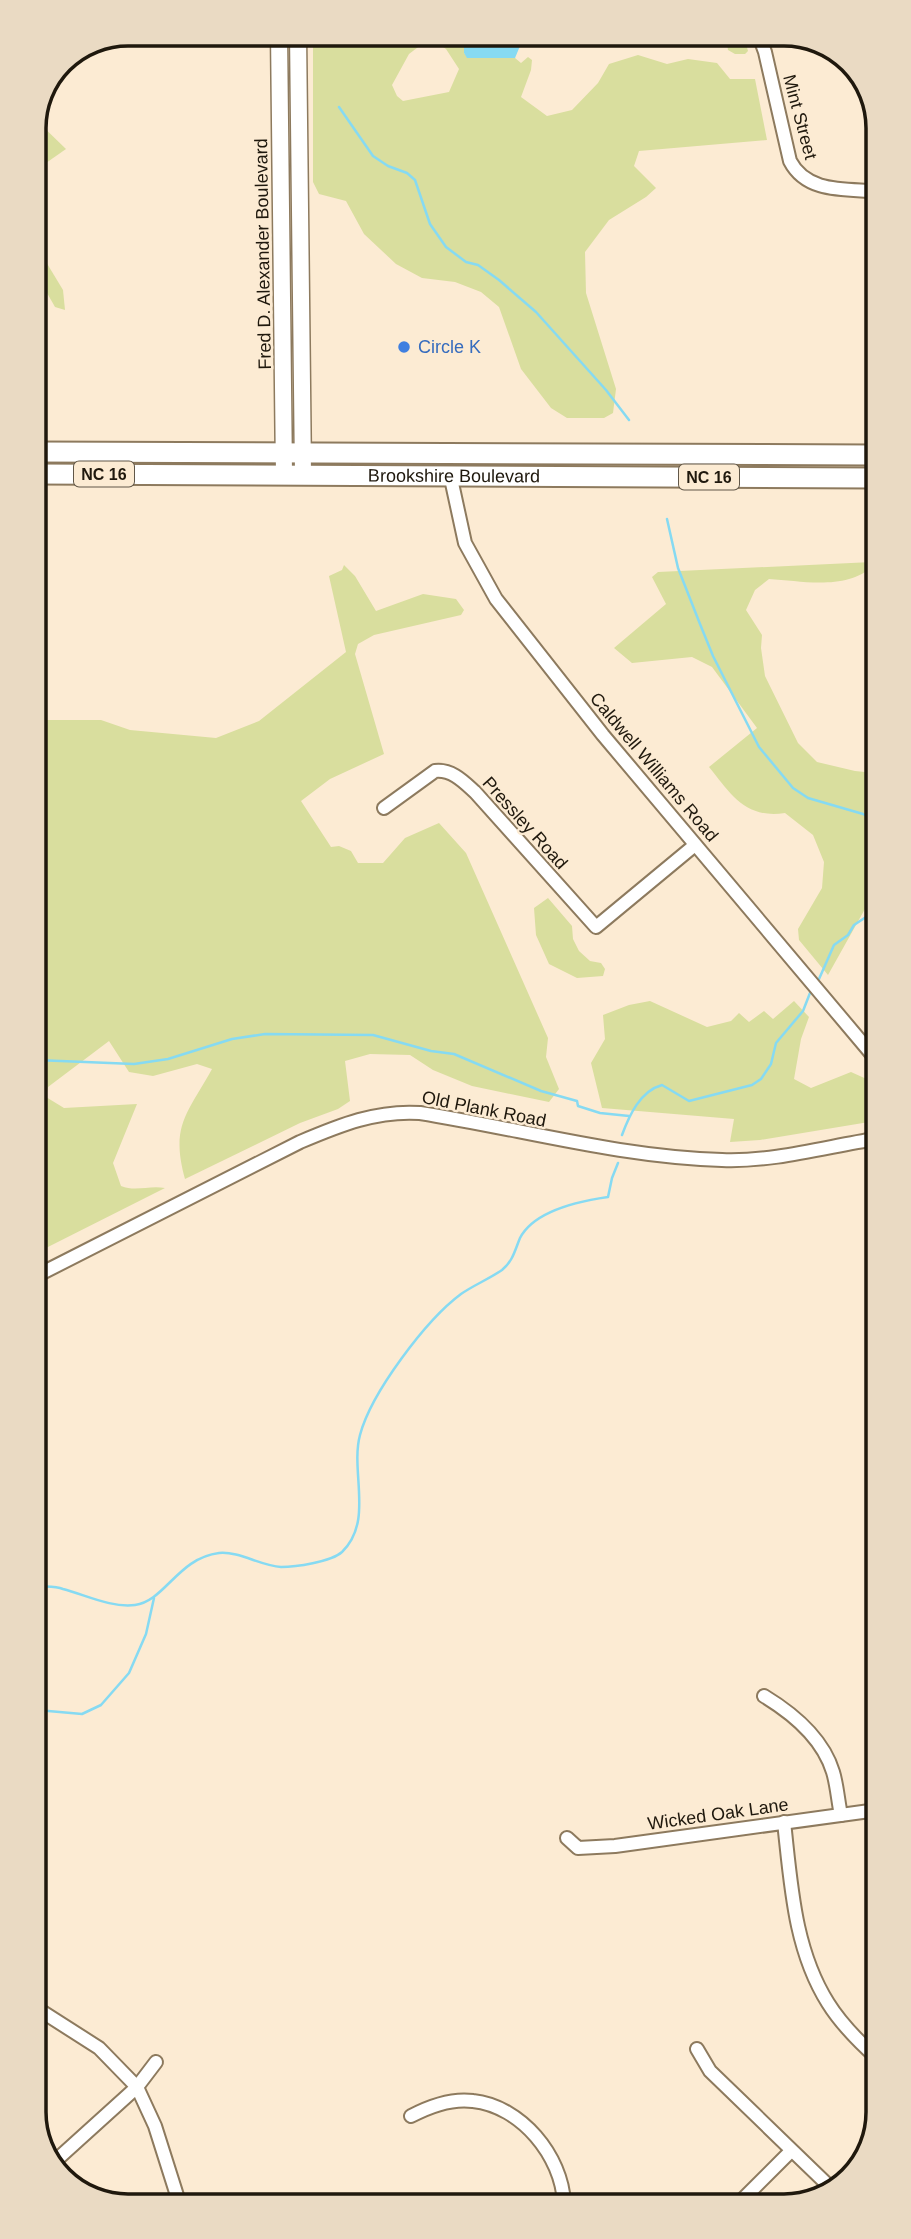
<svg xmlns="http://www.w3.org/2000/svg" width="911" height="2239" font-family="Arial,sans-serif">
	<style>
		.green { fill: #d9de9e; fill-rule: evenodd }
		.water { fill: #86daf2 }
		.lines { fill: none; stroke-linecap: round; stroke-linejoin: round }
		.stream { stroke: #86daf2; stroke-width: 2.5 }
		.minor-casing { stroke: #8d7a5e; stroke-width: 16 }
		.major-casing { stroke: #8d7a5e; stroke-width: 19 }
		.highway-casing { stroke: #8d7a5e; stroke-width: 23 }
		.minor { stroke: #fff; stroke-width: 12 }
		.major { stroke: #fff; stroke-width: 16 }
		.highway { stroke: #fff; stroke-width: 19 }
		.shop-dot { fill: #3f7fe0; stroke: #fcebd3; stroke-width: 2.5 }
		.labels { text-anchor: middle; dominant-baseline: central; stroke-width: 5; stroke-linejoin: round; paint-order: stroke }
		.shield { fill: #fcebd3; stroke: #615748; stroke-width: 2 }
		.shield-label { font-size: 16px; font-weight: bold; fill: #1f180d }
		.street-label { font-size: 18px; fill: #1f180d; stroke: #fcebd3 }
		.shop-label { font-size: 18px; fill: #366cbe; stroke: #fcebd3; text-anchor: start }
		.rim { fill: none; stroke: #1f180d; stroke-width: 3.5 }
	</style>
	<rect width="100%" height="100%" fill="#fcebd3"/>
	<g class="green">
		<path d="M 313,33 L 464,33 L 464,53 L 468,58 L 515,58 L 521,63 L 528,57 L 532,60 L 531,70 L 521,97 L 547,116 L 572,110 L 598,83 L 609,64 L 638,55 L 667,64 L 688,59 L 717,63 L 730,79 L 755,79 L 767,140 L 639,151 L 634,166 L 656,188 L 646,197 L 609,220 L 585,252 L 586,293 L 616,389 L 613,413 L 604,418 L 567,418 L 551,408 L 521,369 L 499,307 L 481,292 L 455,282 L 422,278 L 396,264 L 364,234 L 346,201 L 319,194 L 313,182 ZM 430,38 L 446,49 L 459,69 L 449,92 L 403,101 L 397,96 L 392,85 L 409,54 Z"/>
		<path d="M 700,33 L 743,33 L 748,51 L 745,54 L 735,54 L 728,50 L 726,38 C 713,34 707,38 698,46 L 696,38 Z"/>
		<polygon points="35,119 66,149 46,163 33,148"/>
		<polygon points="34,242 63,290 65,310 55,307 34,270"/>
		<path d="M 872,562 L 874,565 C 847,591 803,581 769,579 L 755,590 L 746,610 L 762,635 L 761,648 L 765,676 L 798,743 L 817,762 L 855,771 L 875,773 L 875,891 L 828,975 L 799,940 L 798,929 L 822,888 L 824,862 L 813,835 L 785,813 C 745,819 731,794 709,767 L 757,728 L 712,667 L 692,657 L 632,663 L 614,648 L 666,604 L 652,577 L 658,572 Z"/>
		<path d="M 344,565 L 355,576 L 376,611 L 423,594 L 456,599 L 464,610 L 461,615 L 374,635 L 358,644 L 355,654 L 384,754 L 330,779 L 301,801 L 331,847 L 339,846 L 351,851 L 358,863 L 383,863 L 405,838 L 439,823 L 466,853 L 548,1038 L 546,1057 L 559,1089 L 549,1102 L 472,1086 L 433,1070 L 410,1055 L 370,1054 L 345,1061 L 350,1101 L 338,1109 L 300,1123 L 185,1179 C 170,1125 188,1113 212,1069 L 197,1064 L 153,1076 L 129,1072 L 109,1041 L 48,1087 L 46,1097 L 64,1108 L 137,1104 L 113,1163 L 121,1186 C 136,1192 149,1185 165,1188 L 36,1253 L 35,720 L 101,720 L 130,730 L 216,738 L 259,721 L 346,652 L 329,576 L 342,570 Z"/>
		<polygon points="548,898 572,926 573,939 579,951 590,961 601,963 605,969 603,976 577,978 549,964 536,935 534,908"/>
		<polygon points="650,1001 707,1027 731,1021 739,1013 749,1022 764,1011 773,1019 794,1001 809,1017 801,1039 794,1079 811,1088 851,1072 871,1081 875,1085 875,1121 760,1140 730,1142 734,1119 602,1108 591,1063 605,1039 603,1015 629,1005"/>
	</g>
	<polygon class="water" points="464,33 518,33 520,46 515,58 467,58 464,53"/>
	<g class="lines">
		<g class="stream">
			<polyline points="339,107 373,156 388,166 407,173 415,180 430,224 446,247 466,262 478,265 499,280 536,312 606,390 629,420"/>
			<polyline points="667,519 678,568 700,624 713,656 759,747 793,788 808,798 863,814 875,821"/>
			<polyline points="819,979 834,945 848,935 854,925 875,911"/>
			<polyline points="36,1060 134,1064 168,1059 232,1039 265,1034 373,1035 431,1051 454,1054 541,1091 577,1101 578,1106 600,1113 629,1116"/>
			<path d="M 622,1135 C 629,1116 640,1091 662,1085 L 689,1101 L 752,1085 L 761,1079 L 771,1064 L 776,1043 L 803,1011 L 810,993"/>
			<path d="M 37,1586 C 45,1587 55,1586 63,1589 C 86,1595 111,1608 135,1605 C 165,1601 178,1558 219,1553 C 239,1551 261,1566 281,1567 C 295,1567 331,1562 342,1552 C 374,1521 350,1472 360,1435 C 371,1393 426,1320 461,1294 C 474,1285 489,1279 502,1270 C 513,1261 515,1250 520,1238 C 534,1211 580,1201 608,1197 L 612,1178 L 618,1163"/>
			<polyline points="37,1710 82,1714 101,1705 129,1673 146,1634 154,1598"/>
		</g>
		<defs>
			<g id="minor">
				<path d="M 758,33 L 765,52 L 790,161 C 806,192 842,189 873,191"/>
				<polyline points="531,37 533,33"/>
				<polyline points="450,474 465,543 496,599 603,735 875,1058"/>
				<path d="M 384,808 L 435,771 C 452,769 464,782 475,792 L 596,927 L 695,845"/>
				<path d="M 36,1276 L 300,1142 C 340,1125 377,1110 420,1113 C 521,1129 619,1157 722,1160 C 773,1162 825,1147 875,1139"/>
				<path d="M 764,1696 C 792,1713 823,1739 833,1772 C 837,1785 838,1801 841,1815"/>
				<path d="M 784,1822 C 791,1884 794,1949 828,2003 C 841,2024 859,2042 878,2059"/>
				<polyline points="567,1838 578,1848 615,1846 877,1810"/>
				<polyline points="38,2009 99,2048 137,2087 155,2126 180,2205"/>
				<polyline points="697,2049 710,2071 831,2188"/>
				<path d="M 411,2116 C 430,2106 451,2098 473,2101 C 521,2106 562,2156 564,2203"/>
				<polyline points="53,2163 137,2087 156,2062"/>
				<polyline points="741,2201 791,2151"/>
			</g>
			<g id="major">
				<polyline points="279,33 284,474"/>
				<polyline points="298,33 303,474"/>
			</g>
			<g id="highway">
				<polyline points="34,452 874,455"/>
				<path id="s1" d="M 34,474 L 874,478"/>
			</g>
		</defs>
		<use href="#minor" class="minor-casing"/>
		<use href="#major" class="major-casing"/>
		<use href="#highway" class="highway-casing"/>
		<use href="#minor" class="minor"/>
		<use href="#major" class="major"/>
		<use href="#highway" class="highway"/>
	</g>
	<circle class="shop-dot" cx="404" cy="347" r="7"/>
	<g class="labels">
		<g class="shield">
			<rect x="74" y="461.5" width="60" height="25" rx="5"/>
			<rect x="679" y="464.5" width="60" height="25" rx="5"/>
		</g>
		<g class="shield-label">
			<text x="104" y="474">NC 16</text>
			<text x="709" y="477">NC 16</text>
		</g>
		<g class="street-label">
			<text transform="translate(800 117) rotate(75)">Mint Street</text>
			<text transform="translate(263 254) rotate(-91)">Fred D. Alexander Boulevard</text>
			<text stroke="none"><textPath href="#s1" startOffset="420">Brookshire Boulevard</textPath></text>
			<text transform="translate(654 767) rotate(50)">Caldwell Williams Road</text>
			<text transform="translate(525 823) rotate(48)">Pressley Road</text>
			<text transform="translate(484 1109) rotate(11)">Old Plank Road</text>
			<text transform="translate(718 1814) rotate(-8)">Wicked Oak Lane</text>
		</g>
		<g class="shop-label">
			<text x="418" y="347">Circle K</text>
		</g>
	</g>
	<path d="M0 0H911V2239H0ZM128 46H784A82 82 0 0 1 866 128V2112A82 82 0 0 1 784 2194H128A82 82 0 0 1 46 2112V128A82 82 0 0 1 128 46Z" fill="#eadac3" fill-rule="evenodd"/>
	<path class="rim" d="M128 46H784A82 82 0 0 1 866 128V2112A82 82 0 0 1 784 2194H128A82 82 0 0 1 46 2112V128A82 82 0 0 1 128 46Z"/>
</svg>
